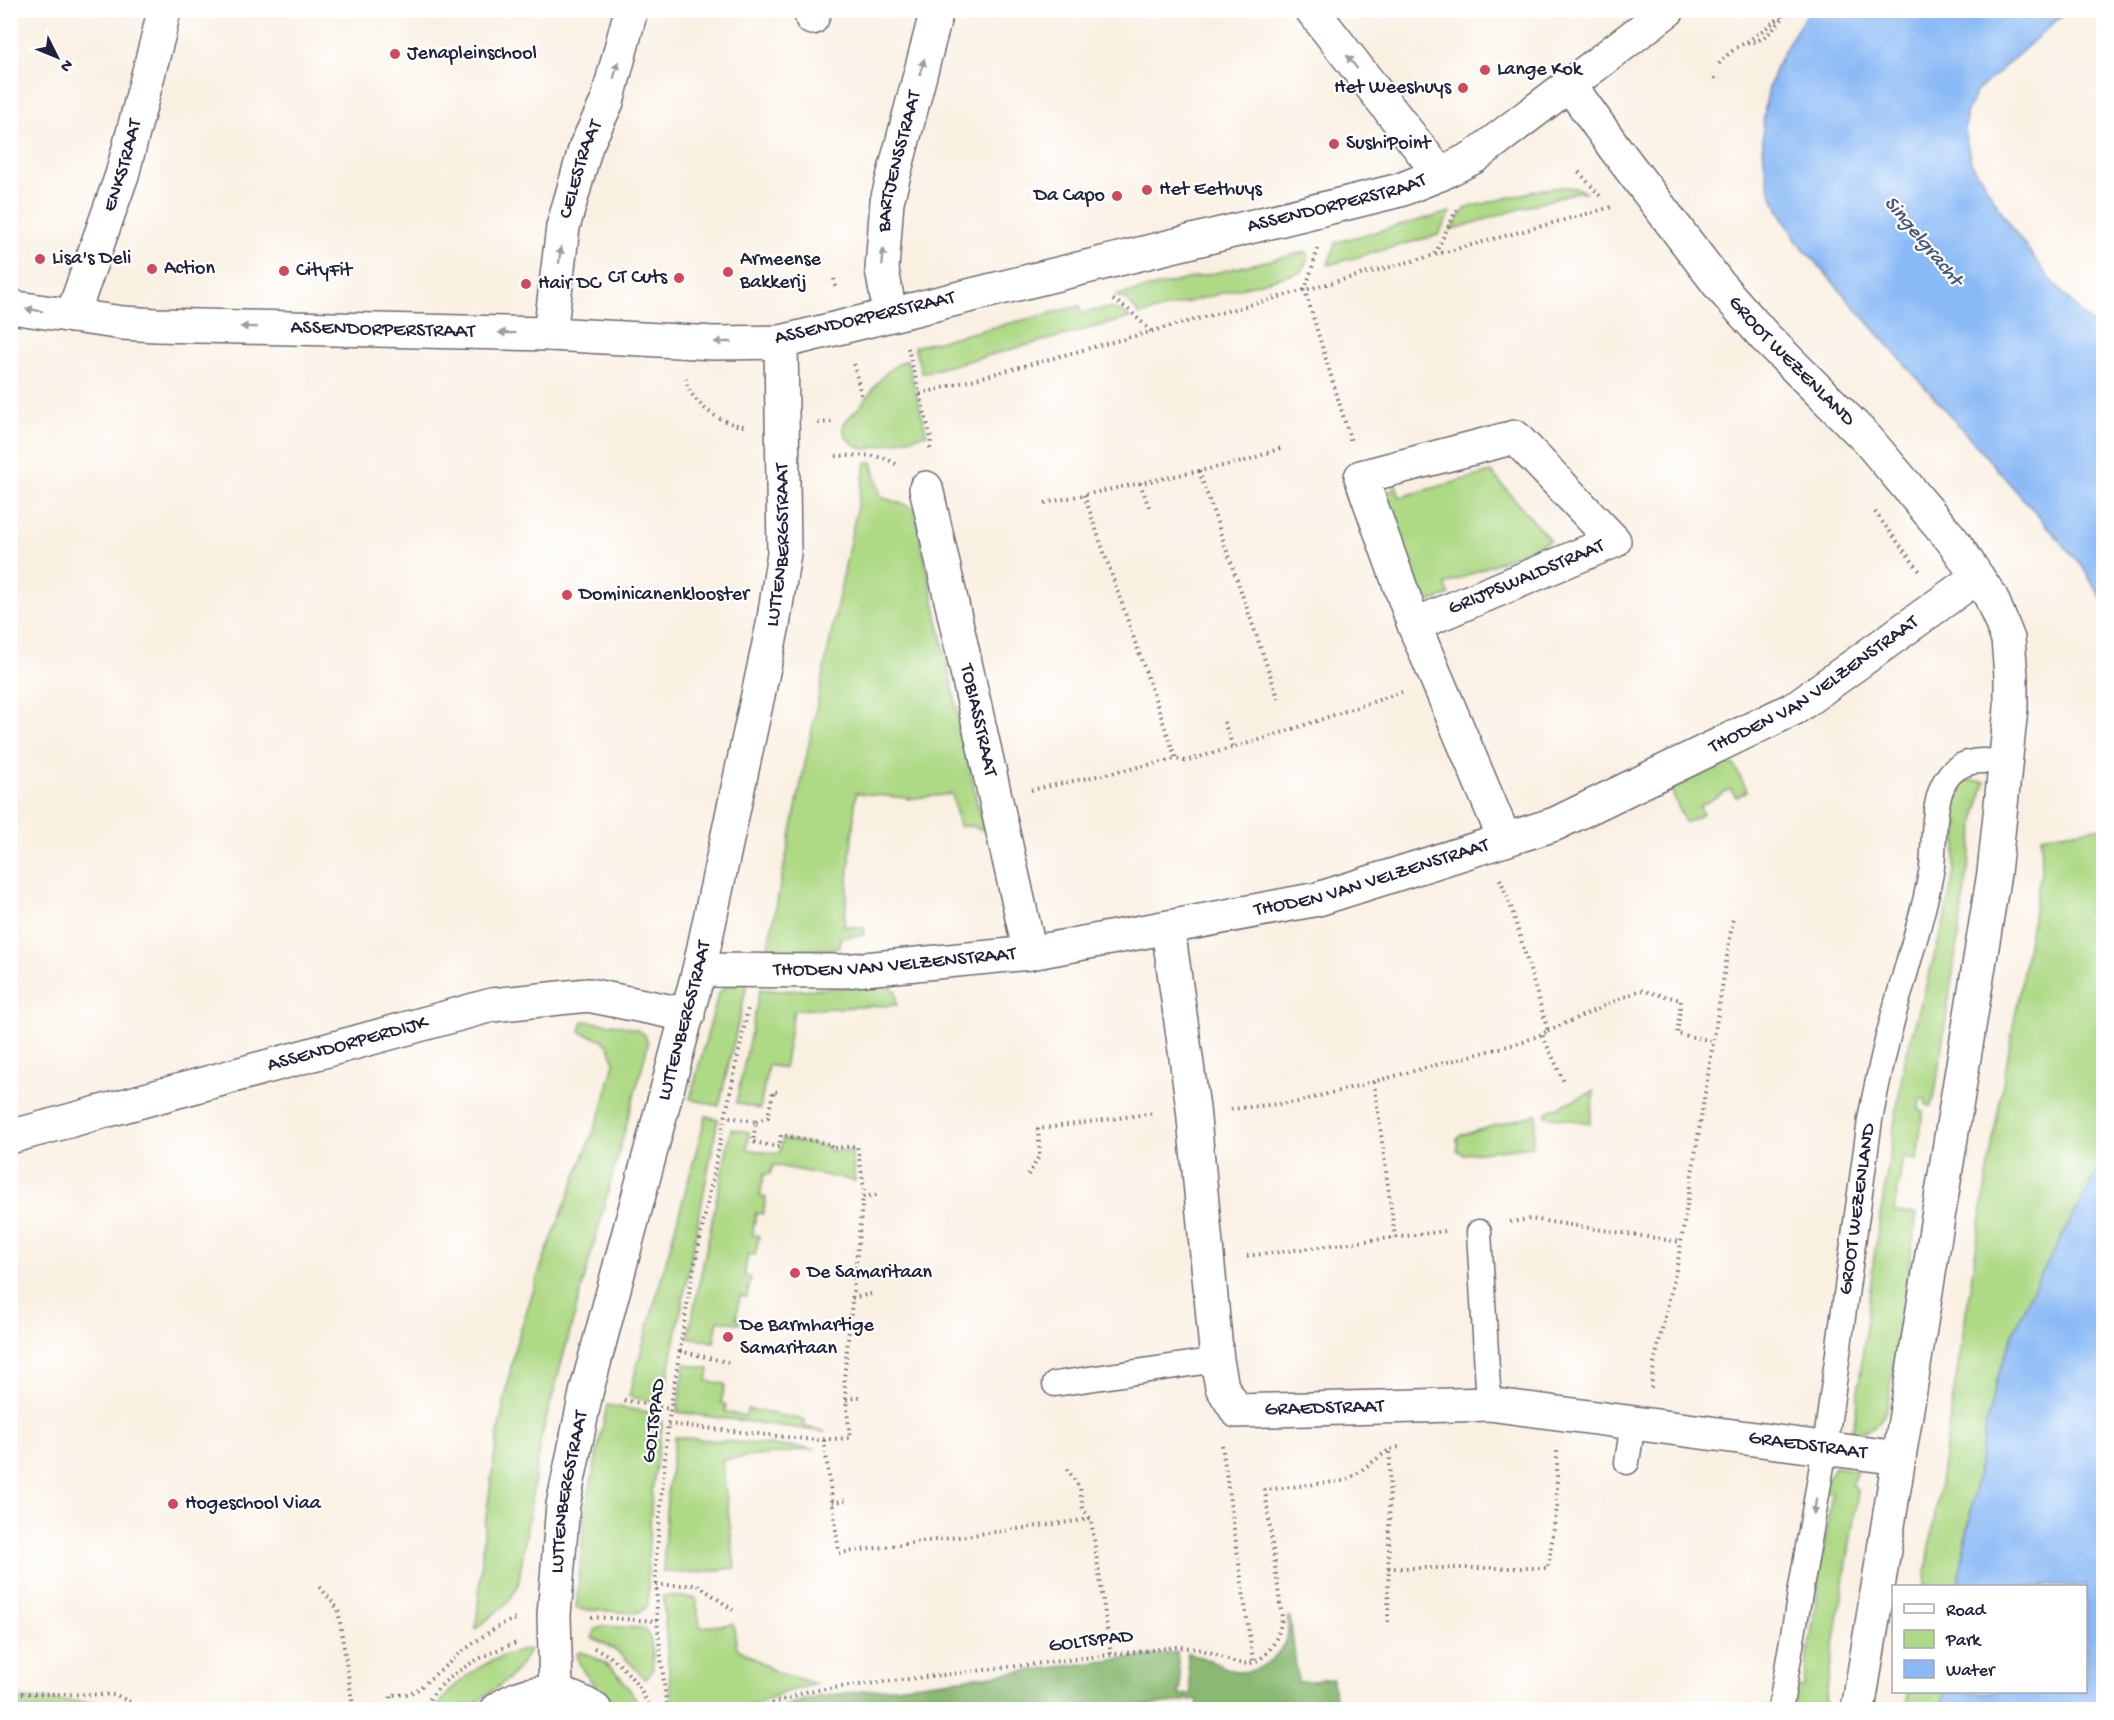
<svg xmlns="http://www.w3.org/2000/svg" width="2114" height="1720" font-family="'Gochi Hand',sans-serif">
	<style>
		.green { fill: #aed985; stroke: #687e60; stroke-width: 1.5 }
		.forest { fill: #8ab972; stroke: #566e56; stroke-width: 1.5 }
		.water { fill: #8abaf6; stroke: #566e98; stroke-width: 1.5 }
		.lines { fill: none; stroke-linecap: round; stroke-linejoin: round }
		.service-casing { stroke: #6e6a75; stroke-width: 27 }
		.pedestrian-casing { stroke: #6e6a75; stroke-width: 36 }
		.minor-casing { stroke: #6e6a75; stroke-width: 36 }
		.secondary-casing { stroke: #6e6a75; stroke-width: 36 }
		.path { stroke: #6e6a75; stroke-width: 4; stroke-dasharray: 1.5 4.5; stroke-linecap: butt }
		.service { stroke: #fff; stroke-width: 24 }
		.pedestrian { stroke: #fff; stroke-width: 33 }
		.minor { stroke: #fff; stroke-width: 33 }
		.secondary { stroke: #fff; stroke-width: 33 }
		.oneway { fill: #9c9ca7 }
		.poi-dot { fill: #d1495b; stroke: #fff; stroke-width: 2 }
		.labels { text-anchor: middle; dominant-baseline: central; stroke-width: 4.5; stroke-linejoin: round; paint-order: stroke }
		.poi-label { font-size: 20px; fill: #22223b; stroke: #fff; text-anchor: start }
		.street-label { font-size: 20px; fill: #22223b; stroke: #fff }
		.water-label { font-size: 21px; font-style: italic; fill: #46577c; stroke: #fff }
	</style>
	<rect width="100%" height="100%" fill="#fff"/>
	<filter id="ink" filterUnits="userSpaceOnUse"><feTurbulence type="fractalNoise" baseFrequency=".0167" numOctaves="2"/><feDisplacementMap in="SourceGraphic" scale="12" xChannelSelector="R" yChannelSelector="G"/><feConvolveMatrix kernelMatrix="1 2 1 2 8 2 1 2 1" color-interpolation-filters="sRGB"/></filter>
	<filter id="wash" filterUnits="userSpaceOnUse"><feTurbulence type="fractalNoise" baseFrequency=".008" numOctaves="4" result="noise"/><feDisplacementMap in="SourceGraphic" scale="24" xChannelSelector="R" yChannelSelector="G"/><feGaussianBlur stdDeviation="1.35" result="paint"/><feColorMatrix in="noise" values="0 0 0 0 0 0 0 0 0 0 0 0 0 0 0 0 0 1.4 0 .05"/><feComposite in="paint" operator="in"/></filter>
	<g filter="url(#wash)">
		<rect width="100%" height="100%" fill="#faf0e2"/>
		<g class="green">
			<polygon points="1565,187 1576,188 1586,192 1576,192 1451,230 1466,208 1543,189"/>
			<polygon points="1451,212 1438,235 1328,265 1336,242"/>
			<polygon points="1305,252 1308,253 1309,256 1301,272 1140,315 1127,300 1115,296"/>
			<path d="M 1080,306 L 1081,313 C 1102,309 1112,303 1130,318 L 922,373 L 914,347 Z"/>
			<path d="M 907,360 L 927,434 L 868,449 C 857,449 838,436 845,422 C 849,416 857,411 861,405 C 877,386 882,370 907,360 Z"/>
			<polygon points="872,462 881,497 914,508 983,830 970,826 959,826 952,794 907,799 907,798 856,793 844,926 864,928 864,935 840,938 839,948 790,952 768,946 866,463"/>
			<polygon points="1491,472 1550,540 1445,585 1450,595 1424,603 1384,497 1396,485 1400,497"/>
			<polygon points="1724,763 1734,765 1747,791 1736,797 1730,789 1700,806 1703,814 1685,823 1671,790"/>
			<path d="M 1970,780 L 1985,782 L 1976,815 L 1934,1100 L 1932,1101 L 1931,1106 L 1926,1105 L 1926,1100 L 1920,1098 L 1919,1110 L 1923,1111 L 1917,1160 L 1903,1157 L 1894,1212 L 1917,1214 L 1887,1409 C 1880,1425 1869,1432 1851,1432 L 1855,1419 L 1874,1257 L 1904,1063 L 1943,926 L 1953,877 L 1959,822 L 1949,821 C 1951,802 1950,788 1970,780 Z"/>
			<polygon points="2103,827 2103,1162 2030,1295 2013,1334 1999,1373 1966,1538 1958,1586 1924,1586 1993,1139 2042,866 2041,836"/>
			<polygon points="749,976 719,1106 690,1099 718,995 731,979"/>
			<polygon points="889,985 896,991 897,1005 794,1010 784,1068 768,1065 760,1109 736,1103 760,989 780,991"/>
			<path d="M 583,1021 C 598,1023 629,1024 641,1032 C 646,1035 647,1040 648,1045 L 541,1438 L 518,1586 L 509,1601 L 476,1629 L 485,1525 L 497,1439 L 515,1347 L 542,1264 L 601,1112 L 614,1063 L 610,1048 L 602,1039 L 584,1034 L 580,1031 Z"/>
			<polygon points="1594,1091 1590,1123 1546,1116 1547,1112"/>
			<polygon points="1537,1114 1532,1146 1464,1154 1457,1150 1457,1138 1461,1135"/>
			<path d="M 706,1116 L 718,1119 L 665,1392 C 657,1406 642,1399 629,1396 Z"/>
			<polygon points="731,1129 749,1132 747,1149 779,1154 783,1139 828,1147 829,1151 851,1150 855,1181 773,1165 770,1174 764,1174 760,1196 766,1198 763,1214 756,1213 752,1235 759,1236 755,1255 748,1254 744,1276 751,1278 747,1297 740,1296 736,1318 743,1320 742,1324 718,1320 714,1342 688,1337"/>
			<polygon points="685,1364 709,1369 707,1381 725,1384 721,1403 726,1405 725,1412 746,1416 747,1409 805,1420 805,1427 826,1432 677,1412"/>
			<polygon points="607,1405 653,1413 659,1417 662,1424 652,1491 648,1561 648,1604 643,1610 636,1613 576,1609 585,1513"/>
			<polygon points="675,1437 815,1449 722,1460 735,1568 692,1573 663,1572 667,1497"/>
			<polygon points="1834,1467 1857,1470 1852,1484 1858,1492 1824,1709 1788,1710 1791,1687 1803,1688 1832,1493 1820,1491"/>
			<polygon points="663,1596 696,1598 700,1627 733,1624 737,1648 776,1672 817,1684 785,1692 744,1709 672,1709"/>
			<path d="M 605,1626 L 643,1628 C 652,1635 654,1656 653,1667 C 652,1672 649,1676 645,1680 C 630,1661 615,1647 592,1638 L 596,1629 Z"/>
			<path d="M 529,1649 C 517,1680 492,1688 469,1709 L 436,1709 C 457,1677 491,1656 529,1649 Z"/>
			<path d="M 580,1652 C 610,1660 628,1682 641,1709 L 621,1709 C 605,1692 581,1680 577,1654 Z"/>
			<polygon points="1908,1692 1944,1692 1942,1709 1906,1710"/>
			<polygon points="11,1699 115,1703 116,1709 11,1709"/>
		</g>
		<path class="forest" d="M 1288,1617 L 1290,1617 L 1298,1682 L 1333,1679 L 1335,1699 L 1239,1709 L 1199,1709 L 1197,1699 L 1113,1710 L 776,1709 L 807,1699 L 823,1696 L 1172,1653 L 1177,1652 L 1181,1690 L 1179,1690 L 1180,1695 L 1191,1694 L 1187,1653 C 1207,1657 1220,1667 1236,1671 C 1257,1676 1282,1655 1287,1636 C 1289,1630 1288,1623 1288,1617 Z"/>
		<g class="water">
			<path d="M 1810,11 L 2067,11 L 1975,93 L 1966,114 L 1965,134 L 1971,162 L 2012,228 L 2050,279 L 2103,336 L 2103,601 L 2082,566 L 1796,240 C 1788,226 1778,211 1772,196 C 1766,180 1764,162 1763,146 C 1761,89 1777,56 1810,11 Z"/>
			<polygon points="2103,1162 2103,1709 1942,1709 1944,1692 2086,1692 2086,1586 1958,1586 1986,1424 1999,1373 2013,1334 2030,1295"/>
		</g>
	</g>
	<g filter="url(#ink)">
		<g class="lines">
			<defs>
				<g id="service">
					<polyline points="1479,1232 1489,1404"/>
					<polyline points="1055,1384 1217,1360"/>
					<polyline points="1627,1462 1633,1423"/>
					<path id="s1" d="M 1780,1710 L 1825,1448 L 1870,1120 C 1879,1072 1890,1025 1904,978 C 1914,941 1926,905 1932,867 C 1935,840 1931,796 1950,774 C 1965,758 1985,760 2005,763"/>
				</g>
				<polyline id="pedestrian" points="159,33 164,10"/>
				<g id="minor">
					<polyline points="1312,10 1440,174"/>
					<polyline points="812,18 815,10"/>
					<path id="s2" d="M 1569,84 L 1614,147 L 1720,286 L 1765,337 L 1867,439 L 1953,541 L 1991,597 L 2008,639 L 2011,676 L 2011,708 L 1994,873 L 1858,1710"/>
					<path id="s3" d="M 10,307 L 123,323 L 156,325 L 550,334 L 714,343 L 781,342"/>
					<path id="s4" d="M 890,315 L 882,269 L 887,201 L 937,10"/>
					<path id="s5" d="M 72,316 L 122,175 L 159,33"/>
					<path id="s6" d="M 550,334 L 563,227 L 586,146 L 607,102 L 631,10"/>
					<path id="s7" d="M 926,488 L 1030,953"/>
					<path id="s8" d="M 1414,625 L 1614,541 L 1515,437 L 1361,477 L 1414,625 L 1505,840"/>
					<path id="s9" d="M 1168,928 L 1193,1108 L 1217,1360 L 1222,1387 L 1237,1411 L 1489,1404 L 1899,1458"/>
					<path id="s10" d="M 699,970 L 844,971 L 1030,953 L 1318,899 L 1555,824 L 1795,708 L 1977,577"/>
					<path id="s11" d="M 10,1137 L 492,1005 L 588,995 L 688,1015"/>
				</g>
				<g id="secondary">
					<path id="s12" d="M 556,1693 L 554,1615 L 563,1505 L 586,1393 L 699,970 L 773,625 L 784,553 L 781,342 L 1400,190 L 1440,174 L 1474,157 L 1668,10"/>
					<path d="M 497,1710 C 530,1686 562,1689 595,1710"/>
				</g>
			</defs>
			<use href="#service" class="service-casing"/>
			<use href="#pedestrian" class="pedestrian-casing"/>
			<use href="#minor" class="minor-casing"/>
			<use href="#secondary" class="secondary-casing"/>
			<g class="path">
				<polyline points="1747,42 1782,16"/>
				<path d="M 1719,64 C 1726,56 1734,48 1745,43 C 1749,42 1754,43 1759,40 C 1772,33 1780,21 1790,10"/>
				<polyline points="1715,79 1715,74"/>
				<polyline points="1579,172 1602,198"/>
				<polyline points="1318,249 1305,290 1351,442"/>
				<polyline points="1435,254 1458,207"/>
				<polyline points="834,279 836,289"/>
				<polyline points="1113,300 1128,309 1151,331"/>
				<polyline points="908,348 931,438 930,451"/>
				<polyline points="854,364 861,395"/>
				<path d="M 686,378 C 687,401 723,426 745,426"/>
				<polyline points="920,394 1612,207"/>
				<polyline points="818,423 833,422"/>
				<path d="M 836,456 C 856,456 881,452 897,465"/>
				<polyline points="1199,471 1280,703"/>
				<polyline points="1140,483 1149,507"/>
				<polyline points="1084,495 1176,759"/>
				<polyline points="1045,503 1242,462 1284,447"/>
				<polyline points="1875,512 1921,573"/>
				<polyline points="1224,722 1233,747"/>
				<polyline points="1031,790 1176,759 1185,761 1263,739 1402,692"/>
				<polyline points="1500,879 1509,900 1548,1031 1542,1034 1564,1082"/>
				<polyline points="1548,1031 1640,990 1681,1000 1677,1034 1714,1041"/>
				<polyline points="1374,1082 1395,1237"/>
				<polyline points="1231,1109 1297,1102 1523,1042 1542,1034"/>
				<polyline points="756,1122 768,1117 773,1091 781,1093"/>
				<polyline points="1028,1175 1040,1155 1038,1129 1155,1113"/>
				<polyline points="863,1197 877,1195"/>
				<polyline points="1510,1222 1531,1219 1681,1242"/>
				<polyline points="1247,1256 1446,1231"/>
				<polyline points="852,1298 871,1294"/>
				<polyline points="680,1351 731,1363"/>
				<polyline points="1651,1388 1654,1364 1678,1261 1733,919"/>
				<polyline points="624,1400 670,1409"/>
				<polyline points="846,1400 862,1396"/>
				<polyline points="668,1424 814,1440 850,1438 844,1378 864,1186 857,1146 831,1148 831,1144 781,1135 779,1147 753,1142 756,1122 725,1116"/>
				<polyline points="824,1440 839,1553 1091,1519"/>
				<polyline points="1222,1445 1253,1661"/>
				<polyline points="1067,1469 1080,1488 1083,1509 1091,1519 1111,1655"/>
				<polyline points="832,1503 847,1500"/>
				<polyline points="1388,1568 1548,1568 1557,1507 1557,1450"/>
				<polyline points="656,1585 698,1585 733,1610"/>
				<polyline points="320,1587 338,1609 353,1707"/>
				<polyline points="591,1617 657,1621"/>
				<polyline points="1388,1622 1390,1449"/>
				<path d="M 594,1648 C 621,1659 639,1684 651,1710"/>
				<polyline points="10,1693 116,1695 146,1710"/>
				<polyline points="270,1710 410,1706 426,1703"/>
				<path d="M 390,1710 L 391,1695 L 409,1694 L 417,1690 C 439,1672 492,1622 518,1619"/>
				<path d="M 424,1710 C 437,1677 487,1652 519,1642"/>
				<polyline points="667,1710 657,1621 656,1560 668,1424 690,1287 748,1008"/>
				<path d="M 755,1710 L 808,1691 L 1176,1647 C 1188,1647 1200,1649 1212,1653 C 1221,1656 1229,1662 1239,1663 C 1265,1668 1279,1639 1282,1618 L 1265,1490 L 1343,1481 L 1355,1475 L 1390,1449 L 1399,1447"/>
			</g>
			<use href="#service" class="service"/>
			<use href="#pedestrian" class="pedestrian"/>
			<use href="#minor" class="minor"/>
			<use href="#secondary" class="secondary"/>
		</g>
		<defs><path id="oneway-solid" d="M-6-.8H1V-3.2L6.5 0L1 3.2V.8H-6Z" transform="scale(1.5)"/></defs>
		<g class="oneway">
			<use href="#oneway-solid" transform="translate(1352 62) rotate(-128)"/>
			<use href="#oneway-solid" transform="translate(922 67) rotate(-75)"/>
			<use href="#oneway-solid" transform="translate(616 70) rotate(-75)"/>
			<use href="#oneway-solid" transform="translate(560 255) rotate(-83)"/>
			<use href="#oneway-solid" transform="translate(883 257) rotate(-86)"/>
			<use href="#oneway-solid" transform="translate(34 310) rotate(-171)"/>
			<use href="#oneway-solid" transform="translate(249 327) rotate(-179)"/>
			<use href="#oneway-solid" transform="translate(507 333) rotate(-179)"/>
			<use href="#oneway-solid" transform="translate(723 342) rotate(180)"/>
			<use href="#oneway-solid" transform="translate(1815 1506) rotate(100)"/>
		</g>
	</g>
	<g class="poi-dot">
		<circle cx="395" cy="54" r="6"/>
		<circle cx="1485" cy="70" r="6"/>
		<circle cx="1463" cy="88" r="6"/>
		<circle cx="1334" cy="144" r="6"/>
		<circle cx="1147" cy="190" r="6"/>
		<circle cx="1117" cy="196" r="6"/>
		<circle cx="40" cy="259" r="6"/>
		<circle cx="152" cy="269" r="6"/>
		<circle cx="284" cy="271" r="6"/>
		<circle cx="728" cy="272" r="6"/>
		<circle cx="679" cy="278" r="6"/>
		<circle cx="526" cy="284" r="6"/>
		<circle cx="567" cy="595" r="6"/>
		<circle cx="795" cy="1273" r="6"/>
		<circle cx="728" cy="1337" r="6"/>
		<circle cx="173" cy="1504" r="6"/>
	</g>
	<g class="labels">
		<g class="poi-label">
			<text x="407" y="54">Jenapleinschool</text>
			<text x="1497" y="70">Lange Kok</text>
			<text x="1451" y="88" text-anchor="end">Het Weeshuys</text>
			<text x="1346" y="144">SushiPoint</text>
			<text x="1159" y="190">Het Eethuys</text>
			<text x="1105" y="196" text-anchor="end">Da Capo</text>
			<text x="52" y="259">Lisa's Deli</text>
			<text x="740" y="260">Armeense<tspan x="740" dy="23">Bakkerij</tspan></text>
			<text x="164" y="269">Action</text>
			<text x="296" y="271">CityFit</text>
			<text x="667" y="278" text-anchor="end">CT Cuts</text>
			<text x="538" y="284">Hair DC</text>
			<text x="579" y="595">Dominicanenklooster</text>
			<text x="807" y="1273">De Samaritaan</text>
			<text x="740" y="1326">De Barmhartige<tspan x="740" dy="23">Samaritaan</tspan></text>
			<text x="185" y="1504">Hogeschool Viaa</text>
		</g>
		<g class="street-label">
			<text stroke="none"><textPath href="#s4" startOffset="156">BARTJENSSTRAAT</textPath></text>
			<text stroke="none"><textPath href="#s5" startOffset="159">ENKSTRAAT</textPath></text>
			<text stroke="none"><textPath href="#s6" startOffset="168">CELESTRAAT</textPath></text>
			<text stroke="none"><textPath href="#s12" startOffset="1950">ASSENDORPERSTRAAT</textPath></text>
			<text transform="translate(865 319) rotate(-13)">ASSENDORPERSTRAAT</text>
			<text stroke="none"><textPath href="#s3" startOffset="374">ASSENDORPERSTRAAT</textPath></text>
			<text stroke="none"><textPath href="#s2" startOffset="356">GROOT WEZENLAND</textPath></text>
			<text stroke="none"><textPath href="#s12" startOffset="1174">LUTTENBERGSTRAAT</textPath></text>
			<text stroke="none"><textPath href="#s8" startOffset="122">GRIJPSWALDSTRAAT</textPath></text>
			<text stroke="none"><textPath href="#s10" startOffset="1168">THODEN VAN VELZENSTRAAT</textPath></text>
			<text stroke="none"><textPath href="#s7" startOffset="238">TOBIASSTRAAT</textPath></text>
			<text stroke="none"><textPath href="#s10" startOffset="682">THODEN VAN VELZENSTRAAT</textPath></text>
			<text stroke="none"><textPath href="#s10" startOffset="196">THODEN VAN VELZENSTRAAT</textPath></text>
			<text stroke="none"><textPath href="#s12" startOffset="688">LUTTENBERGSTRAAT</textPath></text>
			<text stroke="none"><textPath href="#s11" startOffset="350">ASSENDORPERDIJK</textPath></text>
			<text stroke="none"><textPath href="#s1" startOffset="507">GROOT WEZENLAND</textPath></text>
			<text stroke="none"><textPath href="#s9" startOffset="578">GRAEDSTRAAT</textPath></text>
			<text transform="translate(655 1421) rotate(-83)">GOLTSPAD</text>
			<text stroke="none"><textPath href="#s9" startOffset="1064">GRAEDSTRAAT</textPath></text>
			<text stroke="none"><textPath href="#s12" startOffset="202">LUTTENBERGSTRAAT</textPath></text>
			<text transform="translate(1091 1642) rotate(-7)">GOLTSPAD</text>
		</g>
		<g class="water-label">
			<text transform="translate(1922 242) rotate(50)">Singelgracht</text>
		</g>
	</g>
	<rect width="2114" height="1720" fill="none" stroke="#fff" stroke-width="36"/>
	<rect x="1892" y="1585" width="195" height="108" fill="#ffffff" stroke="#a7a7b1" stroke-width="1.5"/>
	<rect x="1904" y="1604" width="30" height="9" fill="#ffffff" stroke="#a7a7b1" stroke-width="1.5"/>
	<text x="1946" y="1615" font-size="18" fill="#22223b">Road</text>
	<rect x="1904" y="1630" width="30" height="18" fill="#aed985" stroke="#a7a7b1" stroke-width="1.5"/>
	<text x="1946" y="1645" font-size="18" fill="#22223b">Park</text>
	<rect x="1904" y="1660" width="30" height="18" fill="#8abaf6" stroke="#a7a7b1" stroke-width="1.5"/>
	<text x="1946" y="1675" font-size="18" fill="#22223b">Water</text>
	<g transform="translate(57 57) rotate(133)" stroke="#ffffff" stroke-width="4.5" paint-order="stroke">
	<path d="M0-4.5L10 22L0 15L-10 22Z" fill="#22223b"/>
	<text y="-9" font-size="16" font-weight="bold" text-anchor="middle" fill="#22223b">N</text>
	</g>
</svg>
